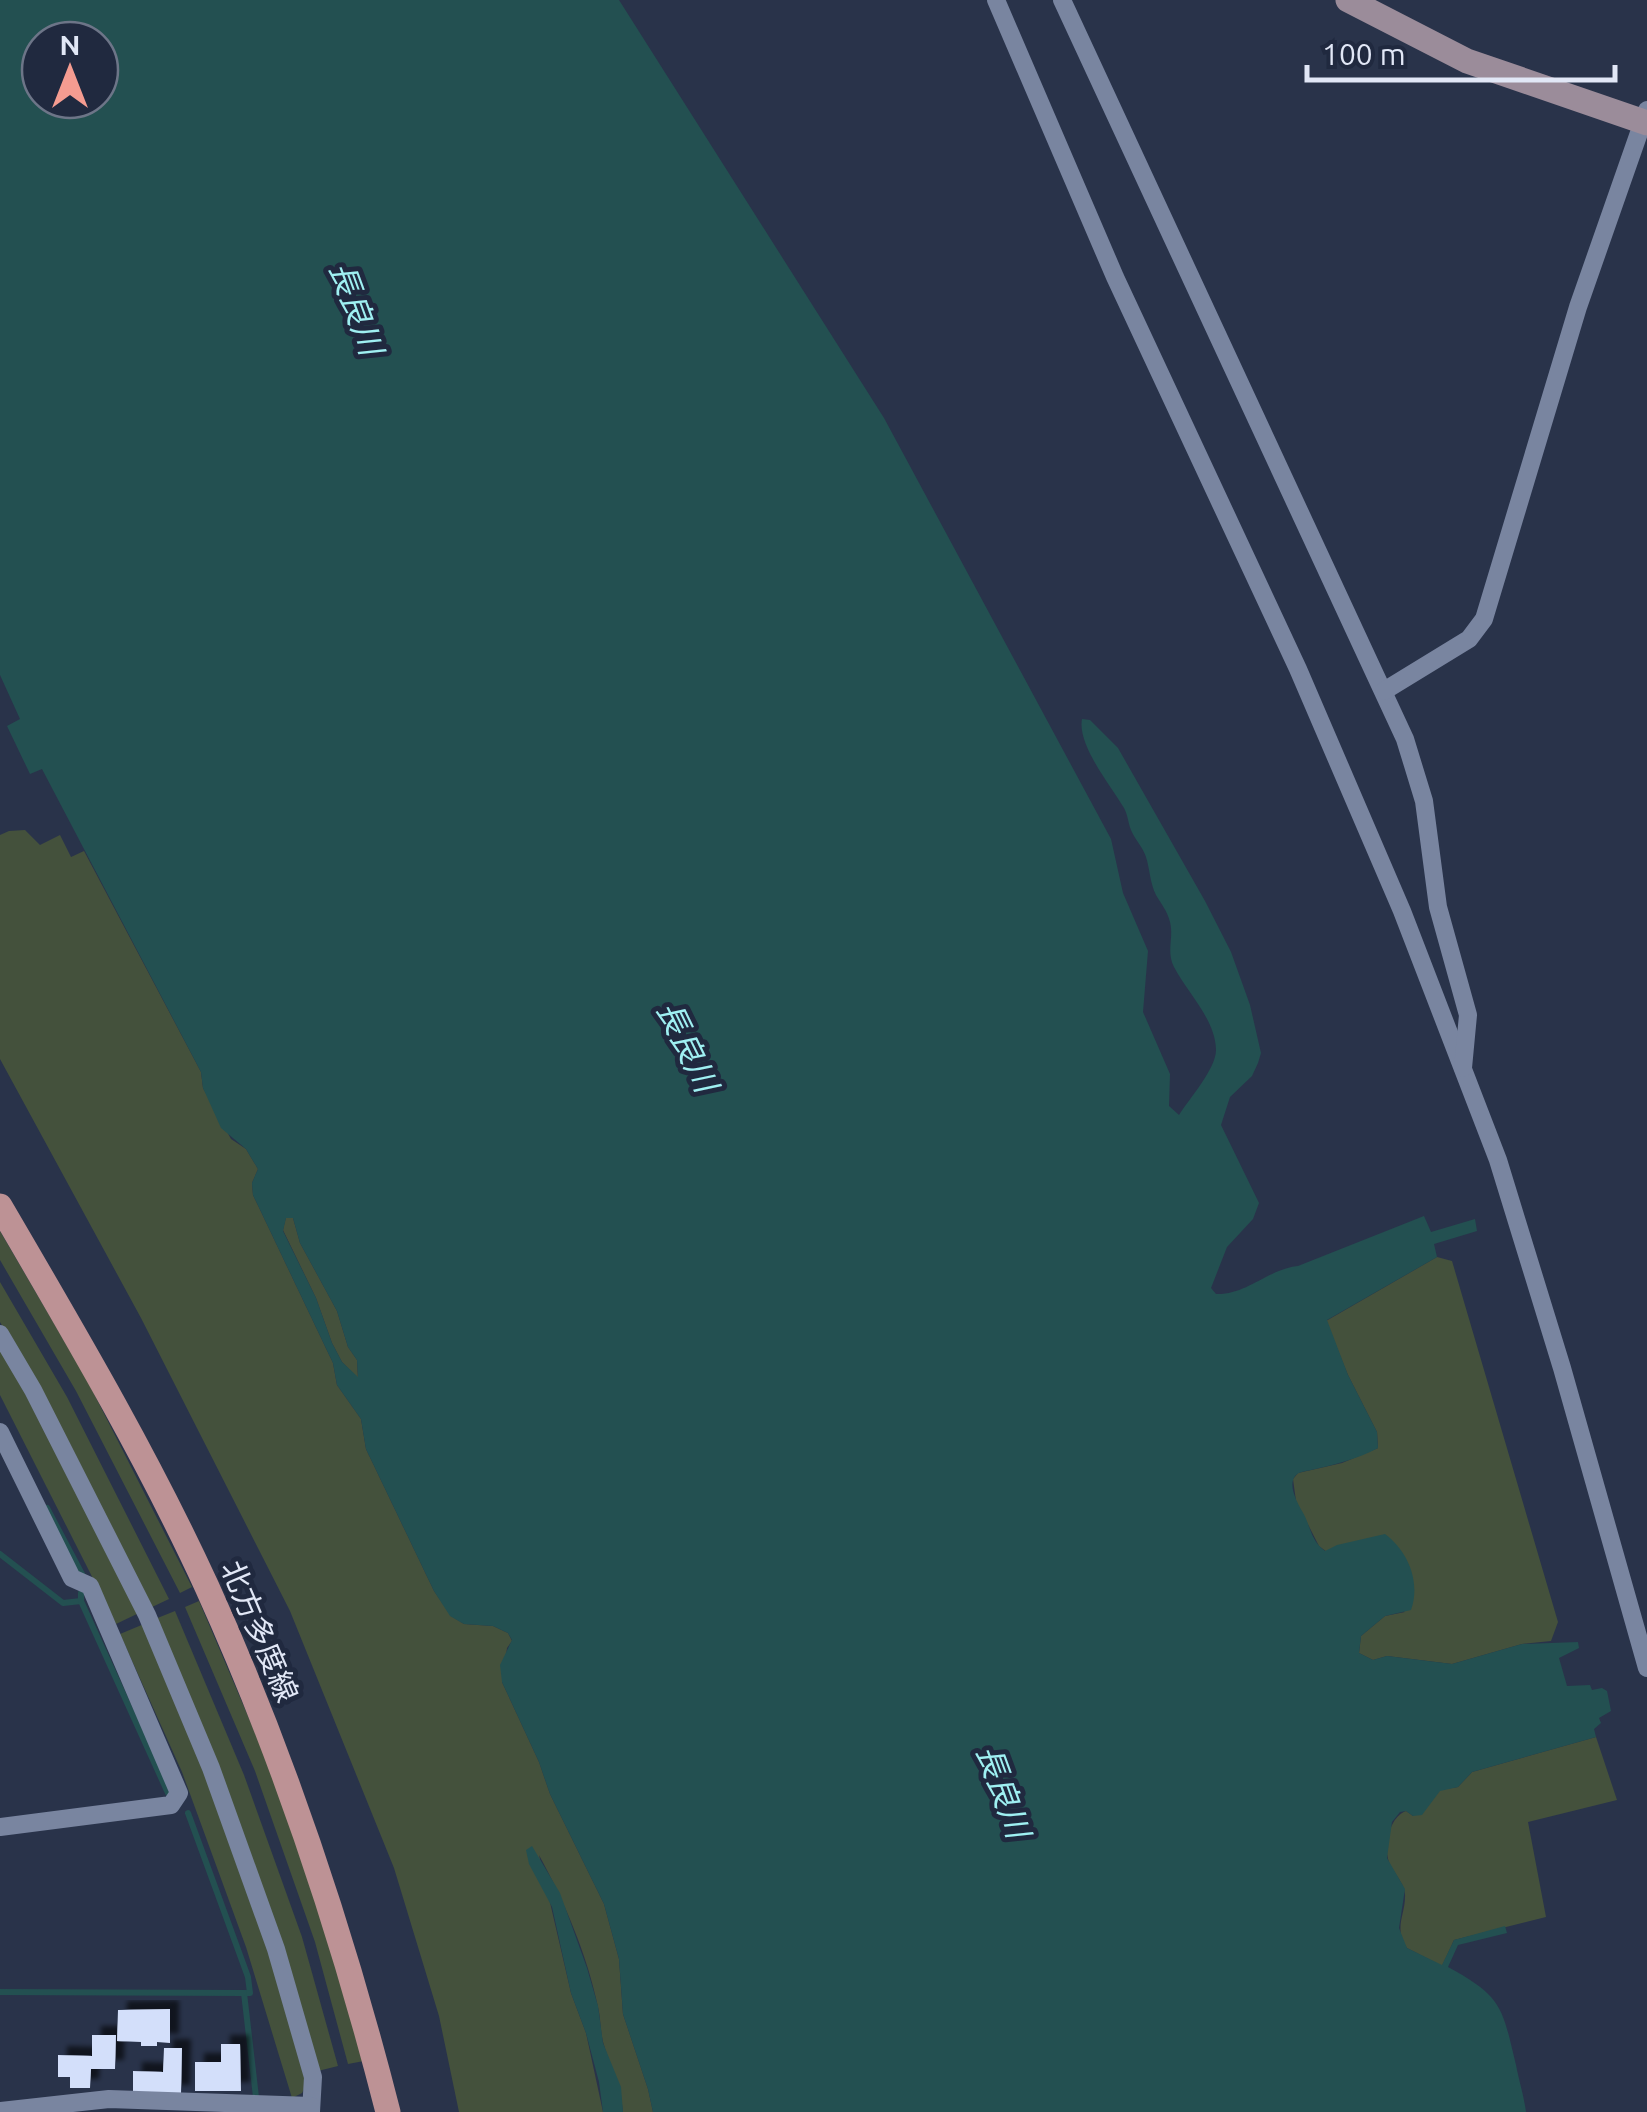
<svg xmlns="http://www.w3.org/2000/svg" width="1647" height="2112" font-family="Ubuntu,'Noto Sans JP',sans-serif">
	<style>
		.green { fill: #44513c }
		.water { fill: #235051; fill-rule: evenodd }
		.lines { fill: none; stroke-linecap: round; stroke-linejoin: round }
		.stream { stroke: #235051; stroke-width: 6 }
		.building { fill: #d3dffa; filter: url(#shadow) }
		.street { stroke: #7985a0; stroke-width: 18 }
		.secondary { stroke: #9b8c9a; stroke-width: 25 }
		.primary { stroke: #bd9295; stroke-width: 25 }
		.labels { text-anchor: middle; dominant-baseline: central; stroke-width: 10; stroke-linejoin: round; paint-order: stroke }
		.street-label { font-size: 30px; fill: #e1e7f6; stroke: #20293f }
		.water-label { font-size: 32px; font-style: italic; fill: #9ff0f2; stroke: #20293f }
	</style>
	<defs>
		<filter id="shadow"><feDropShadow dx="9" dy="-9" stdDeviation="2.5" flood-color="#0009"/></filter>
	</defs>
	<rect width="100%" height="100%" fill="#29334a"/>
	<g class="green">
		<path d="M 25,830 L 40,845 L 60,835 L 71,857 L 84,851 L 201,1072 L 203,1088 L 231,1139 L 246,1149 L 258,1169 L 252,1183 L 253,1195 L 333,1363 L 337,1385 L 361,1419 L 366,1449 L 434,1591 L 451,1616 L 464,1624 L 493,1626 L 508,1633 L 512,1641 L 507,1648 L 502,1682 L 539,1762 L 550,1794 L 604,1904 L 619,1959 L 623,2014 L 648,2089 L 653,2112 L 623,2112 C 621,2087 611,2069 604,2045 C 600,2033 601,2019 598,2007 C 587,1954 564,1901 539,1855 L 571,1993 L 586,2033 L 603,2112 L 459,2112 L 439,2016 L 394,1868 L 290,1611 L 141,1318 L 0,1059 L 0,835 L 9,831 Z"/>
		<polygon points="286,1217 293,1218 300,1243 337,1311 348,1347 357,1360 358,1378 342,1362 332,1343 316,1298 283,1230"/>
		<polygon points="0,1231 87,1380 192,1587 180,1593 76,1391 0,1260"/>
		<polygon points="1437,1257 1452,1261 1558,1622 1551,1641 1522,1644 1452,1664 1387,1656 1373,1660 1359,1653 1361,1636 1385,1616 1405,1612 1319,1546 1296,1501 1293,1479 1298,1473 1342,1463 1378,1448 1377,1432 1348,1375 1326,1321"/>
		<polygon points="0,1282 67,1397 169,1599 150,1608 37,1385 0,1322"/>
		<polygon points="0,1347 27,1394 139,1613 116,1624 0,1395"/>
		<polygon points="199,1601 267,1761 329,1934 364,2061 348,2064 315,1942 255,1771 185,1607"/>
		<polygon points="175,1611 244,1775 302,1937 338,2066 318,2071 155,1619"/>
		<polygon points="144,1624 205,1770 270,1950 307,2083 302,2093 292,2098 246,1947 182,1772 120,1634"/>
		<path d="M 1596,1737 L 1617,1800 L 1528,1822 L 1546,1917 L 1454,1940 L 1442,1966 L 1407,1948 C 1393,1927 1406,1915 1405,1894 C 1404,1881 1391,1871 1388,1859 C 1384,1842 1391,1816 1406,1811 L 1413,1816 L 1440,1790 L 1458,1787 L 1472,1772 Z"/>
	</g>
	<g class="water">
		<path d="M 0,0 L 619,0 L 884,418 L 1111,839 L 1123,893 L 1148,951 L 1143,1012 L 1170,1074 L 1169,1106 L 1179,1115 C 1189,1099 1217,1068 1216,1049 C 1215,1019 1187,992 1174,967 C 1166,951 1174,938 1170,922 C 1167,910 1161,904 1156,895 C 1150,883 1150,870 1146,857 C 1143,847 1135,840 1131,830 C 1128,823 1128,815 1124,808 C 1111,786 1077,745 1082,719 L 1090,720 L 1118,748 L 1205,901 L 1231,952 L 1250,1005 L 1261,1053 L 1258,1063 L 1252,1076 L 1230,1097 L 1221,1125 L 1259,1203 L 1253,1219 L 1227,1247 L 1211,1288 L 1216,1294 C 1247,1295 1268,1269 1298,1266 L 1424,1216 L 1431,1232 L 1475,1219 L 1477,1231 L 1434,1244 L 1437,1257 L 1327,1320 L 1348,1375 L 1377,1432 L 1378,1448 C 1357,1459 1334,1465 1311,1470 C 1306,1471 1299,1472 1296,1475 C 1287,1484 1297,1502 1302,1511 C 1311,1526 1310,1540 1325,1551 L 1337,1545 L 1385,1534 C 1408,1551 1421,1582 1411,1610 L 1385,1616 L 1361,1636 L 1359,1653 L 1373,1660 L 1387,1656 L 1452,1664 L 1522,1644 L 1578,1642 L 1579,1648 L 1559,1658 L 1567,1686 L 1590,1685 L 1592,1690 L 1602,1688 L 1607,1691 L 1611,1711 L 1599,1718 L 1601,1723 L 1594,1729 L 1596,1737 L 1472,1772 L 1458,1787 L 1440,1791 L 1422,1815 L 1413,1816 L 1406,1811 L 1400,1812 L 1392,1822 L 1387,1858 L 1405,1889 L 1399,1928 L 1407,1948 L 1442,1965 L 1454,1940 L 1505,1926 L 1507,1933 L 1458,1945 L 1448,1967 C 1503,1997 1502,2007 1516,2065 C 1519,2081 1524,2096 1526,2112 L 653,2112 L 648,2089 L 623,2014 L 619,1959 L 604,1904 L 550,1794 L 539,1762 L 502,1682 L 500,1665 L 512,1640 L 508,1633 L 493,1626 L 464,1624 L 450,1616 L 434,1591 L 366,1449 L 361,1419 L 337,1385 L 333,1363 L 253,1195 L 252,1183 L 258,1169 L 246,1149 L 221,1128 L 203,1088 L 201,1072 L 42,769 L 30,774 L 7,726 L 20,719 L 0,675 ZM 100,40 L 100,100 L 40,100 L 40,40 ZM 286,1218 L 293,1218 L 300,1243 L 337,1311 L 348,1347 L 357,1360 L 358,1377 L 342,1362 L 332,1343 L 316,1298 L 283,1231 Z"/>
		<polygon points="532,1846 560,1893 587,1968 598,2006 603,2043 621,2087 623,2112 603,2112 599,2082 586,2033 571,1993 552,1907 529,1864 526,1850"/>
	</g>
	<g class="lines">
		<g class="stream">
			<polyline points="47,1508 83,1576"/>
			<polyline points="0,1554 63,1603 81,1601"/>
			<polyline points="81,1593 81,1601 168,1793"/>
			<polyline points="188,1813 248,1977 250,1993 244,1993 256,2097"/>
			<polyline points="0,1992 244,1993"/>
		</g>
	</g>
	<g class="building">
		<polygon points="170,2009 170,2043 157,2042 157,2046 141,2046 141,2042 117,2041 118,2010"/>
		<polygon points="92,2035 116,2035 115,2069 91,2069 90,2088 70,2088 70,2077 58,2077 58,2055 92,2056"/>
		<polygon points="221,2044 240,2044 241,2091 195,2091 195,2062 221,2062"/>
		<polygon points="164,2048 182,2048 181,2094 133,2093 133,2071 163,2072"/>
	</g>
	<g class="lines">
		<g class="street">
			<polyline points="996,0 1115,277 1298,669 1402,911 1498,1160 1562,1368 1647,1668"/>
			<polyline points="1062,0 1405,739 1424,801 1438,907 1468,1015 1463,1068"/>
			<polyline points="1384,691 1469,639 1484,619 1578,307 1647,110"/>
			<polyline points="0,1334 33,1390 147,1615 211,1768 276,1949 313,2077 311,2112"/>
			<polyline points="0,1432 72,1578 90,1586 179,1793 171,1805 0,1827"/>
			<polyline points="0,2111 109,2099 311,2106"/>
		</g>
		<polyline class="secondary" points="1348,0 1467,61 1647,123"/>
		<path class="primary" d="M 0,1206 C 73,1331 147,1456 207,1587 C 284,1757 342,1932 388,2112"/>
	</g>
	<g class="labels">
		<g class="street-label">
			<text transform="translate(260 1631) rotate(67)">北方多度線</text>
		</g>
		<g class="water-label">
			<text transform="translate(357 308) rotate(70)">長良川</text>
			<text transform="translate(688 1046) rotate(64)">長良川</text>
			<text transform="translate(1004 1791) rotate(70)">長良川</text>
		</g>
	</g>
	<g transform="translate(70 70)"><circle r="48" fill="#20293f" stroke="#6d7588" stroke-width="2.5"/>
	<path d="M0-8L18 38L0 25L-18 38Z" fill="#f59c91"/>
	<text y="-15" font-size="28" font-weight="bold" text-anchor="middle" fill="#e1e7f6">N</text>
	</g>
	<path d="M1307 65v15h308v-15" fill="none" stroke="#e1e7f6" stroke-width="5"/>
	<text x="1322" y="65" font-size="30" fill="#e1e7f6" stroke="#20293f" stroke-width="8" paint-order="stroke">100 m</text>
</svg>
